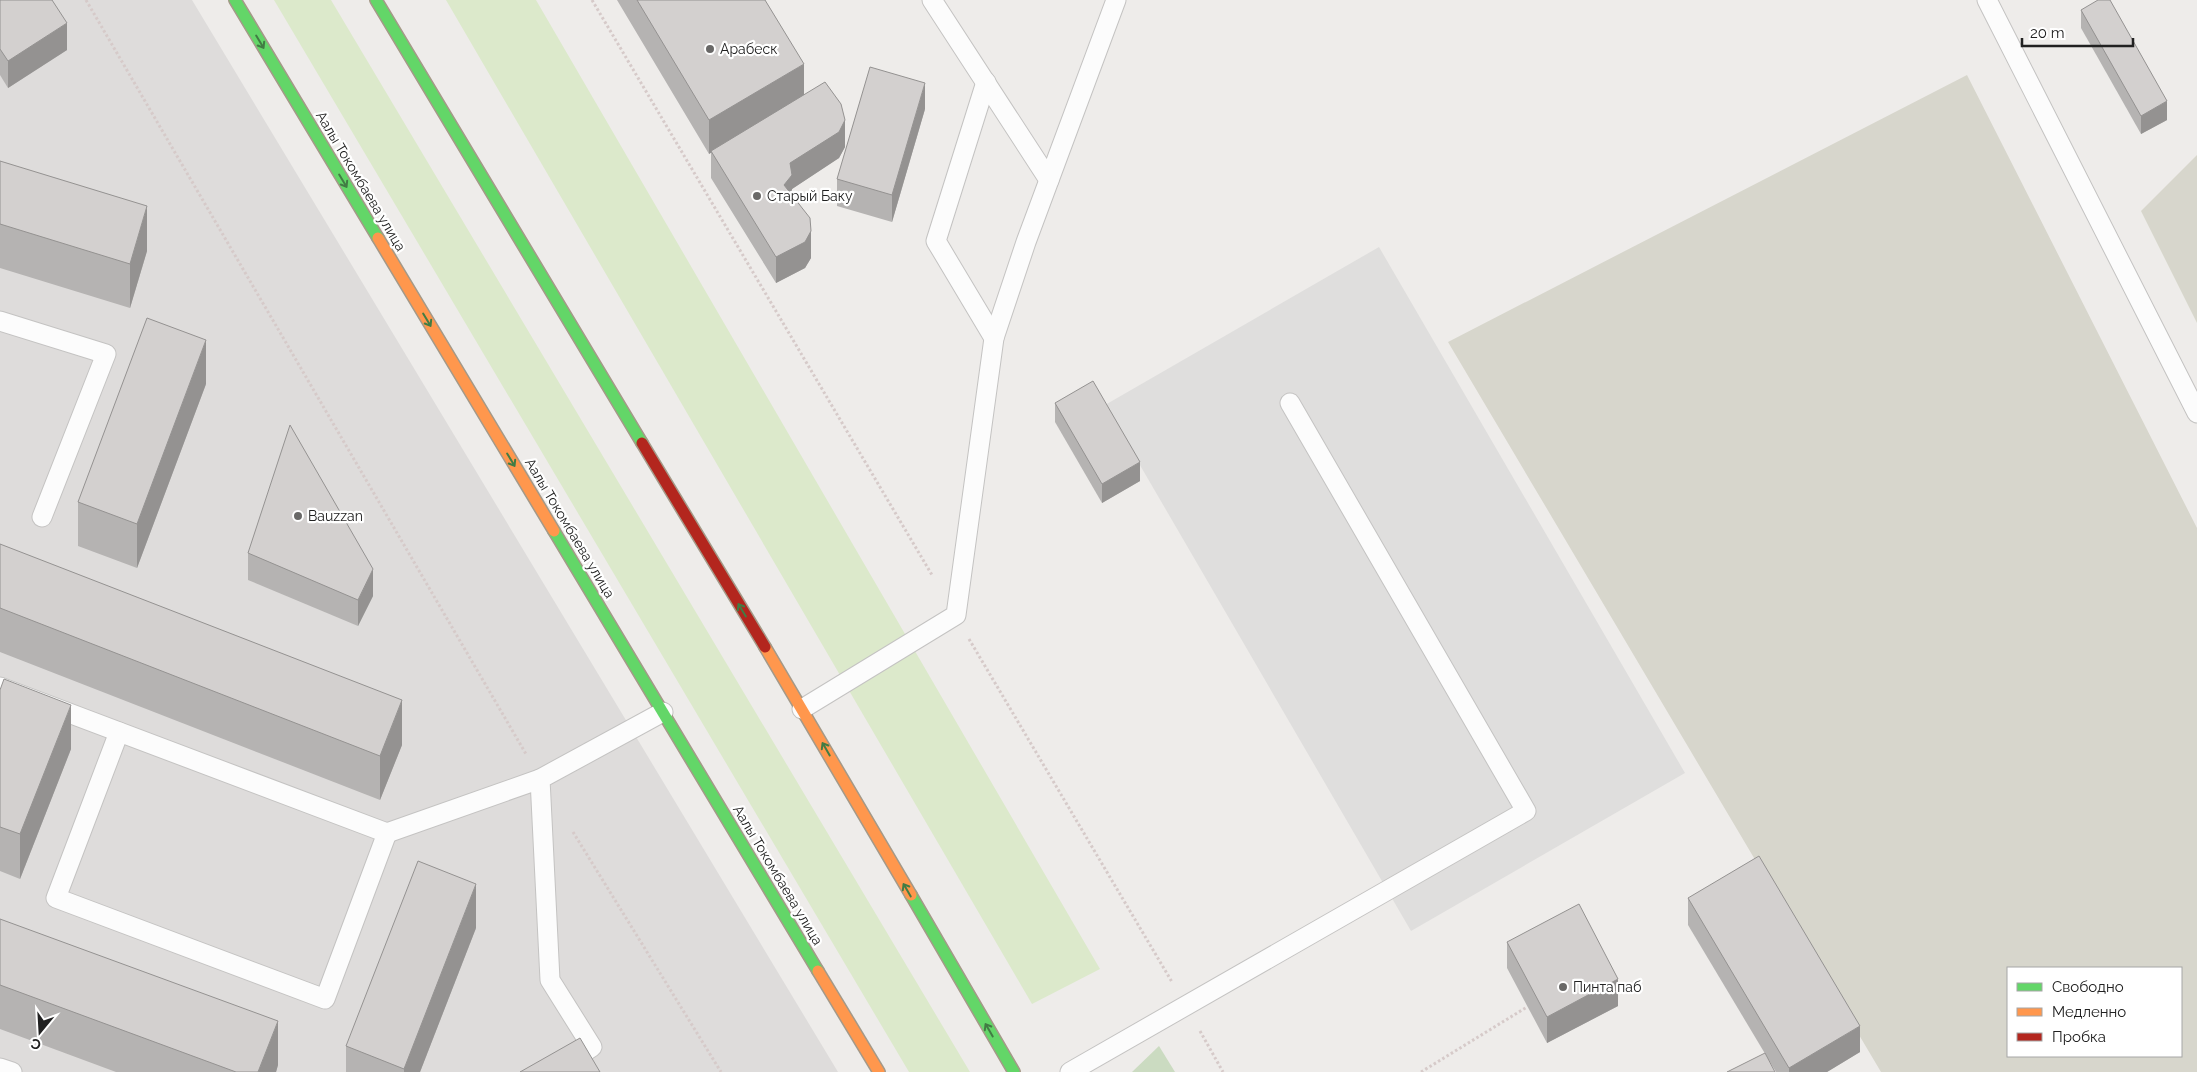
<svg xmlns="http://www.w3.org/2000/svg" width="2197" height="1072" font-family="Raleway,sans-serif">
	<style>
		.residential { fill: #dedcdb }
		.construction { fill: #d7d6cc; fill-rule: evenodd }
		.grass { fill: #dce9cb }
		.forest { fill: #cbdbc1 }
		.parking { fill: #dfdedd }
		.lines { fill: none; stroke-linecap: round; stroke-linejoin: round }
		.lane-casing { stroke: #c4c3c2; stroke-width: 21 }
		.fast-casing { stroke: #a49988; stroke-width: 14 }
		.slow-casing { stroke: #a49988; stroke-width: 14 }
		.jam-casing { stroke: #a49988; stroke-width: 14 }
		.path { stroke: #d6cac9; stroke-width: 3; stroke-dasharray: 2.5 2.5; stroke-linecap: butt }
		.lane { stroke: #fcfcfc; stroke-width: 19 }
		.fast { stroke: #63d668; stroke-width: 11 }
		.slow { stroke: #ff974d; stroke-width: 11 }
		.jam { stroke: #b3261e; stroke-width: 11 }
		.wall { fill: #b5b3b2 }
		.shaded-wall { fill: #949291 }
		.building { fill: #d3d0cf; stroke: #949291 }
		.oneway { stroke: #427c44 }
		.poi-dot { fill: #696867; stroke: #fff; stroke-width: 2 }
		.labels { text-anchor: middle; dominant-baseline: central; stroke-width: 4.5; stroke-linejoin: round; paint-order: stroke }
		.poi-label { font-size: 14px; fill: #212121; stroke: #fff; text-anchor: start }
		.street-label { font-size: 14px; fill: #212121; stroke: #fff }
	</style>
	<rect width="100%" height="100%" fill="#eeecea"/>
	<polygon class="residential" points="0,0 192,0 838,1072 0,1072"/>
	<g class="construction">
		<path d="M 1967,75 L 2197,528 L 2197,1072 L 1881,1072 L 1448,342 ZM 2008,968 L 2181,968 L 2181,1056 L 2008,1056 Z"/>
		<polygon points="2197,155 2197,323 2141,211"/>
	</g>
	<g class="grass">
		<polygon points="274,0 331,0 970,1072 909,1072"/>
		<polygon points="446,0 536,0 1100,969 1032,1004"/>
	</g>
	<polygon class="forest" points="1159,1046 1175,1072 1132,1072"/>
	<polygon class="parking" points="1379,247 1685,773 1411,931 1105,405"/>
	<g class="lines">
		<defs>
			<g id="lane">
				<polyline points="932,0 1049,180"/>
				<polyline points="1987,0 2197,413"/>
				<polyline points="986,82 936,241 994,338"/>
				<polyline points="0,321 106,354 42,517"/>
				<polyline points="0,687 387,833 540,779"/>
				<polyline points="802,709 956,615 994,338 1026,242 1116,0"/>
				<polyline points="119,732 56,898 325,999 387,833"/>
				<polyline points="0,1068 12,1072"/>
				<polyline points="553,1072 592,1047 550,980 540,779 663,712"/>
				<polyline points="1070,1072 1526,811 1290,403"/>
			</g>
			<g id="fast">
				<polyline points="235,0 378,238"/>
				<polyline points="376,0 642,443"/>
				<polyline points="554,531 818,971"/>
				<polyline points="911,895 1014,1072"/>
			</g>
			<g id="slow">
				<polyline points="378,238 554,531"/>
				<polyline points="765,647 911,895"/>
				<polyline points="818,971 879,1072"/>
			</g>
			<polyline id="jam" points="642,443 765,647"/>
		</defs>
		<use href="#lane" class="lane-casing"/>
		<use href="#fast" class="fast-casing"/>
		<use href="#slow" class="slow-casing"/>
		<use href="#jam" class="jam-casing"/>
		<g class="path">
			<polyline points="86,0 526,754"/>
			<polyline points="592,0 932,575"/>
			<polyline points="969,639 1172,982"/>
			<polyline points="573,832 721,1072"/>
			<polyline points="1200,1031 1223,1072"/>
			<polyline points="1421,1072 1527,1007"/>
		</g>
		<use href="#lane" class="lane"/>
		<use href="#fast" class="fast"/>
		<use href="#slow" class="slow"/>
		<use href="#jam" class="jam"/>
	</g>
	<g class="wall">
		<polygon points="0,0 67,50 8,88 0,75"/>
		<polygon points="617,0 765,0 804,95 845,147 839,158 792,189 792,195 811,258 805,268 776,283 711,178 711,152 709,154"/>
		<polygon points="2081,10 2167,120 2141,134 2081,28"/>
		<polygon points="925,109 892,222 837,206 837,179"/>
		<polygon points="0,161 147,251 130,308 0,268"/>
		<polygon points="206,384 137,568 78,546 78,502"/>
		<polygon points="1055,403 1140,481 1102,503 1055,422"/>
		<polygon points="0,544 402,745 380,800 0,652"/>
		<polygon points="248,553 373,596 358,626 248,580"/>
		<polygon points="0,690 71,749 20,879 0,871"/>
		<polygon points="1688,898 1860,1052 1827,1072 1776,1072 1688,925"/>
		<polygon points="0,919 278,1065 276,1072 116,1072 0,1029"/>
		<polygon points="476,928 420,1072 346,1072 346,1046"/>
		<polygon points="1507,942 1618,1006 1547,1043 1507,968"/>
	</g>
	<g class="shaded-wall">
		<polygon points="67,23 67,50 8,88 8,61"/>
		<polygon points="804,64 804,98 709,154 709,120"/>
		<polygon points="925,83 925,109 892,222 892,195"/>
		<polygon points="2167,101 2167,120 2141,134 2141,116"/>
		<polygon points="845,120 845,147 839,158 792,189 792,202 784,185 790,163"/>
		<polygon points="147,206 147,251 130,308 130,264"/>
		<polygon points="811,231 811,258 805,268 776,283 776,257"/>
		<polygon points="206,340 206,384 137,568 137,524"/>
		<polygon points="1140,462 1140,481 1102,503 1102,484"/>
		<polygon points="373,569 373,596 358,626 358,600"/>
		<polygon points="402,700 402,745 380,800 380,756"/>
		<polygon points="71,705 71,749 20,879 20,834"/>
		<polygon points="476,884 476,928 420,1072 404,1072 404,1069"/>
		<polygon points="1618,979 1618,1006 1547,1043 1547,1017"/>
		<polygon points="278,1021 278,1065 276,1072 258,1072"/>
		<polygon points="1860,1026 1860,1052 1827,1072 1789,1072 1789,1068"/>
	</g>
	<g class="building">
		<polygon points="0,0 52,0 67,23 8,61 0,49"/>
		<polygon points="637,0 765,0 804,64 709,120"/>
		<polygon points="2098,0 2110,0 2167,101 2141,116 2081,10"/>
		<polygon points="870,67 925,83 892,195 837,179"/>
		<polygon points="825,82 841,104 845,120 839,132 790,163 792,175 784,185 810,218 811,231 805,242 776,257 711,151"/>
		<polygon points="0,161 147,206 130,264 0,224"/>
		<polygon points="147,318 206,340 137,524 78,502"/>
		<polygon points="1093,381 1140,462 1102,484 1055,403"/>
		<polygon points="290,425 373,569 358,600 248,553"/>
		<polygon points="0,544 402,700 380,756 0,608"/>
		<polygon points="4,679 71,705 20,834 0,827 0,690"/>
		<polygon points="1759,856 1860,1026 1789,1068 1688,898"/>
		<polygon points="418,861 476,884 404,1069 346,1046"/>
		<polygon points="1579,904 1618,979 1547,1017 1507,942"/>
		<polygon points="0,919 278,1021 258,1072 236,1072 0,985"/>
		<polygon points="580,1038 600,1072 520,1072"/>
		<polygon points="1765,1053 1775,1072 1727,1072"/>
	</g>
	<defs><path id="oneway-shaft" d="M-6 0H5M1.5-3L5.5 0L1.5 3" fill="none" stroke-width="1.6" stroke-linecap="round" stroke-linejoin="round" transform="scale(1.25)"/></defs>
	<g class="oneway">
		<use href="#oneway-shaft" transform="translate(260 42) rotate(59)"/>
		<use href="#oneway-shaft" transform="translate(343 181) rotate(59)"/>
		<use href="#oneway-shaft" transform="translate(427 320) rotate(59)"/>
		<use href="#oneway-shaft" transform="translate(511 460) rotate(59)"/>
		<use href="#oneway-shaft" transform="translate(742 610) rotate(-121)"/>
		<use href="#oneway-shaft" transform="translate(826 749) rotate(-120)"/>
		<use href="#oneway-shaft" transform="translate(907 890) rotate(-120)"/>
		<use href="#oneway-shaft" transform="translate(989 1030) rotate(-120)"/>
	</g>
	<g class="poi-dot">
		<circle cx="710" cy="49" r="5"/>
		<circle cx="757" cy="196" r="5"/>
		<circle cx="298" cy="516" r="5"/>
		<circle cx="1563" cy="987" r="5"/>
	</g>
	<g class="labels">
		<g class="poi-label">
			<text x="720" y="49">Арабеск</text>
			<text x="767" y="196">Старый Баку</text>
			<text x="308" y="516">Bauzzan</text>
			<text x="1573" y="987">Пинта паб</text>
		</g>
		<g class="street-label">
			<text transform="translate(361 181) rotate(59)">Аалы Токомбаева улица</text>
			<text transform="translate(570 528) rotate(59)">Аалы Токомбаева улица</text>
			<text transform="translate(778 875) rotate(59)">Аалы Токомбаева улица</text>
		</g>
	</g>
	<rect x="2007" y="967" width="175" height="90" fill="#ffffff" stroke="#a6a6a6"/>
	<rect x="2017" y="983" width="25" height="8" fill="#63d668" stroke="#a6a6a6"/>
	<text x="2052" y="992" font-size="15" fill="#212121">Свободно</text>
	<rect x="2017" y="1008" width="25" height="8" fill="#ff974d" stroke="#a6a6a6"/>
	<text x="2052" y="1017" font-size="15" fill="#212121">Медленно</text>
	<rect x="2017" y="1033" width="25" height="8" fill="#b3261e" stroke="#a6a6a6"/>
	<text x="2052" y="1042" font-size="15" fill="#212121">Пробка</text>
	<g transform="translate(40 1032) rotate(198)" stroke="#ffffff" stroke-width="4" paint-order="stroke">
	<path d="M0-4L9 19L0 12L-9 19Z" fill="#212121"/>
	<text y="-8" font-size="14" font-weight="bold" text-anchor="middle" fill="#212121">С</text>
	</g>
	<path d="M2022 38v8h111v-8" fill="none" stroke="#212121" stroke-width="2.5"/>
	<text x="2030" y="38" font-size="15" fill="#212121" stroke="#ffffff" stroke-width="4" paint-order="stroke">20 m</text>
</svg>
